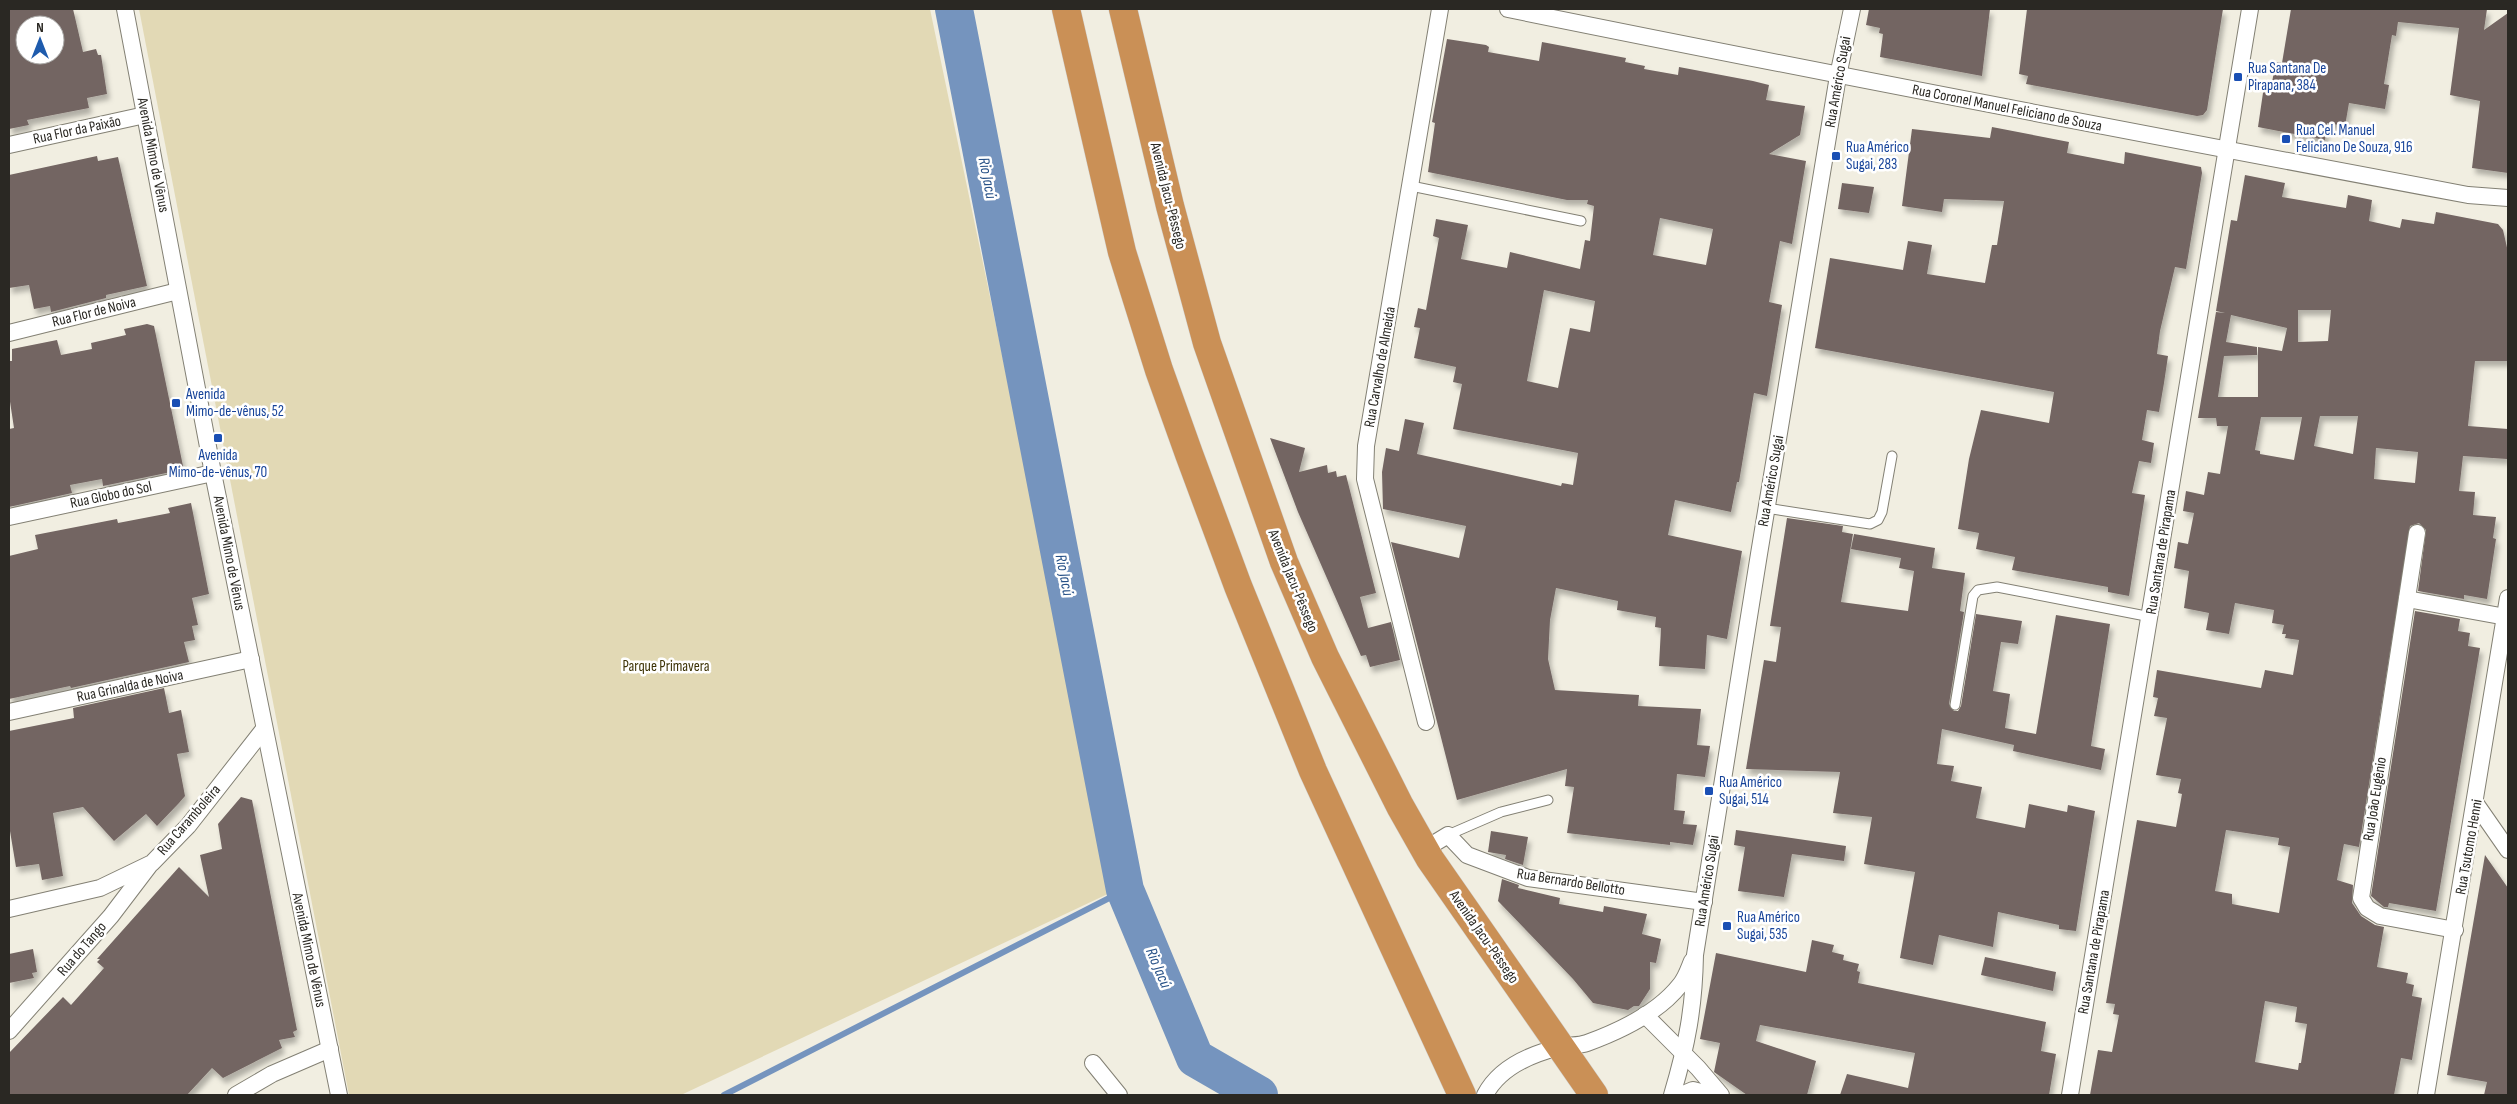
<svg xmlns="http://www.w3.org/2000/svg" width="2517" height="1104" font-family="'Sofia Sans Condensed',sans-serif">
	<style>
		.green { fill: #e2d9b5 }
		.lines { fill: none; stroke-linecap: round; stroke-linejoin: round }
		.stream { stroke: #7594be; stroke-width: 6 }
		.river { stroke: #7594be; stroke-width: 38 }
		.building { fill: #736562; fill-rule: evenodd; filter: url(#shadow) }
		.service-casing { stroke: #838074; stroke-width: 11 }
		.minor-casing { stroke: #838074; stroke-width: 18 }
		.trunk-casing { stroke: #d0d0cf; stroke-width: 29 }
		.service { stroke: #fff; stroke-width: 9 }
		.minor { stroke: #fff; stroke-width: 16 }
		.trunk { stroke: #ca9056; stroke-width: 28 }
		.transit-dot { fill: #1a4fb4; stroke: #fff; stroke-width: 2 }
		.labels { text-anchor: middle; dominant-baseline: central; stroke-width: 5; stroke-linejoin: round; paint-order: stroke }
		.transit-label { font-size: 15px; fill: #164399; stroke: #fff; text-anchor: start }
		.street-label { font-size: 15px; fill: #2a2823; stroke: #fff }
		.park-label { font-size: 15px; fill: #3c3205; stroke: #fff }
		.water-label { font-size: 16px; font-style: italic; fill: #275187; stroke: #fff }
	</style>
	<defs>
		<filter id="shadow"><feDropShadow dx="3" dy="5.5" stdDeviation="2.5" flood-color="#0004"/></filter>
	</defs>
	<rect width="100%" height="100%" fill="#f1eee1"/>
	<polygon class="green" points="139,9 930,9 1114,891 681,1095 349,1095"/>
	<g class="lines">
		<polyline class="stream" points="724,1095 1125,890"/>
		<polyline class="river" points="954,9 1125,890 1195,1058 1259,1095"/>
	</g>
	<g class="building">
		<path d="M 9,9 L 73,9 L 83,52 L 96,49 L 98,55 L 101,55 L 107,94 L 87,98 L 89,108 L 27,120 L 29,125 L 9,129 ZM 25,25 L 55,25 L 55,55 L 25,55 Z"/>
		<polygon points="1869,9 1990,9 1982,76 1880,57 1883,34 1879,33 1880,28 1866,25"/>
		<polygon points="2027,9 2223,9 2207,110 2203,115 2197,116 2026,84 2028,76 2019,74"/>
		<polygon points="2291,9 2487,9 2484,30 2508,13 2508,173 2472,168 2480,101 2450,95 2459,28 2398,22 2396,36 2392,35 2384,84 2389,85 2385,109 2349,103 2345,126 2327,123 2325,140 2258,127 2264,86 2271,87 2276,62 2282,63"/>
		<path d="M 1447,39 L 1486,45 L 1489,47 L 1488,52 L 1539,61 L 1542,42 L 1626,58 L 1625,62 L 1645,66 L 1644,69 L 1678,75 L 1679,67 L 1753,81 L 1769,85 L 1766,100 L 1805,106 L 1800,135 L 1769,154 L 1806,161 L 1792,244 L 1780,241 L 1769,302 L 1782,305 L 1767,396 L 1754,393 L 1739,482 L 1737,482 L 1731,512 L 1675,500 L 1668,535 L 1742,551 L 1727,639 L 1707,635 L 1705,669 L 1659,666 L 1661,628 L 1655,627 L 1656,617 L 1617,610 L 1618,601 L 1556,588 L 1550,620 L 1548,659 L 1555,690 L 1639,695 L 1638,706 L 1701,709 L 1697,745 L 1710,746 L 1705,777 L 1677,774 L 1674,810 L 1685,811 L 1683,824 L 1697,825 L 1693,845 L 1670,842 L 1670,845 L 1567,833 L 1574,787 L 1565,786 L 1567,769 L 1457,800 L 1391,542 L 1459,558 L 1466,526 L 1383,509 L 1382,472 L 1386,448 L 1399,451 L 1405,419 L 1424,423 L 1417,454 L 1561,486 L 1562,483 L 1573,485 L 1578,453 L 1453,429 L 1462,384 L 1453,382 L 1456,367 L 1414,358 L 1420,328 L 1414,327 L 1418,308 L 1426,310 L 1439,238 L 1433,236 L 1436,219 L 1468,225 L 1461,259 L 1507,268 L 1510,252 L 1580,269 L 1585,240 L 1590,241 L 1594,206 L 1587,204 L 1588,200 L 1567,200 L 1428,172 L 1435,123 L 1432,122 ZM 1660,218 L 1713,229 L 1706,265 L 1653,255 ZM 1544,290 L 1595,301 L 1590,332 L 1570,328 L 1558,388 L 1527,381 Z"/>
		<polygon points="1992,127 2069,142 2067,153 2124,164 2125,152 2201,167 2202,173 2186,269 2175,267 2160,331 2157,354 2168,356 2164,383 2159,412 2147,410 2142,440 2154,443 2151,463 2139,461 2132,493 2145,495 2129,596 2108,592 2108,587 2012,570 2015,557 1976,549 1979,533 1958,529 1969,459 1981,410 2049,423 2054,392 1815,348 1830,258 1903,270 1908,241 1932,245 1927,274 1985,283 1992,245 1997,245 2004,201 1944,199 1942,212 1902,206 1912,129 1990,138"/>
		<polygon points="97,156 98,161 118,157 147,286 106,295 106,298 51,312 50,306 34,309 29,285 9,288 9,175"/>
		<path d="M 2245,175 L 2285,183 L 2282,197 L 2346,208 L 2348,195 L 2372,200 L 2369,221 L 2400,228 L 2402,219 L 2434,224 L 2436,212 L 2498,224 L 2503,230 L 2508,252 L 2508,361 L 2475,361 L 2468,426 L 2508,429 L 2507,459 L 2463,456 L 2459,491 L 2475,492 L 2473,515 L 2496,517 L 2493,538 L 2496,539 L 2487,599 L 2464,595 L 2464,599 L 2418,591 L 2426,530 L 2419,523 L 2410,526 L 2359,847 L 2344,844 L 2337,880 L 2353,885 L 2352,903 L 2361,916 L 2375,925 L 2384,927 L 2377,967 L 2408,973 L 2406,983 L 2414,985 L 2412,996 L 2422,998 L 2412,1060 L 2401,1058 L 2394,1095 L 2090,1095 L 2098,1050 L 2112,1052 L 2119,1015 L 2113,1014 L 2115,1004 L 2106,1003 L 2137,820 L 2176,827 L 2182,794 L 2178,793 L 2181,779 L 2156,775 L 2167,718 L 2154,716 L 2158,698 L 2153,697 L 2157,670 L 2261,688 L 2265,670 L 2293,675 L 2299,640 L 2285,638 L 2286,634 L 2282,634 L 2284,625 L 2272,623 L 2274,610 L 2235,603 L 2229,634 L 2206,630 L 2209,613 L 2184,608 L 2189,571 L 2174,568 L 2178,542 L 2188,544 L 2194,513 L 2183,511 L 2186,491 L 2204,495 L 2208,472 L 2220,474 L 2228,426 L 2217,426 L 2216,418 L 2198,418 L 2216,312 L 2225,313 L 2216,311 L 2231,220 L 2237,221 ZM 2298,310 L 2331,310 L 2328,341 L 2298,342 ZM 2231,315 L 2287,328 L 2282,351 L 2258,347 L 2258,397 L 2218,397 L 2224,356 L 2257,355 L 2257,347 L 2226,342 ZM 2320,416 L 2358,416 L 2353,454 L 2314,446 ZM 2261,417 L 2302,417 L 2294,460 L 2260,454 L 2260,451 L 2255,450 ZM 2376,448 L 2418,452 L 2415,483 L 2374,479 ZM 2226,830 L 2279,838 L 2278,845 L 2290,847 L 2279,913 L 2232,904 L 2232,894 L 2215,891 ZM 2265,1001 L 2297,1007 L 2295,1022 L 2307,1024 L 2301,1063 L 2299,1063 L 2298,1070 L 2255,1062 Z"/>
		<polygon points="1842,183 1874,187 1869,213 1838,209"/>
		<polygon points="147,324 154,326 183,466 181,470 103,486 102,479 70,485 72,493 9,507 9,429 14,428 9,395 9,361 12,361 12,349 57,340 61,355 92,349 91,343 126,335 124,329"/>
		<polygon points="1270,438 1305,448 1299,472 1327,465 1328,473 1336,471 1337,477 1346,475 1376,593 1360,597 1368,628 1391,622 1400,660 1370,667 1366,655 1361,656 1298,512"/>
		<polygon points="191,503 209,594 192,598 198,625 192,626 195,640 184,642 189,662 71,688 70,686 9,699 9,556 38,549 35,535 117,519 118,523 170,513 168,508"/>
		<polygon points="1787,518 1843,526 1842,532 1853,534 1841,602 1908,611 1914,571 1899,568 1901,558 1851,549 1854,534 1935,548 1932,568 1965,573 1960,611 1964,612 1949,704 1954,711 1958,711 1961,706 1976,614 2022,621 2018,644 2001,642 1993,691 2010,694 2005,728 2036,734 2056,615 2110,624 2091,746 2105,749 2101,770 2013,751 2014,745 1942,729 1937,764 1954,766 1951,781 1982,787 1976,818 2025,828 2029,804 2067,812 2068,805 2095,811 2076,931 2059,929 2059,925 1998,912 1993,947 1939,935 1933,965 1900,958 1915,872 1864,864 1872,817 1833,813 1840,772 1746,769 1764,660 1776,662 1781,627 1770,626"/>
		<polygon points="2415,611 2460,619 2458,631 2470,633 2468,646 2480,648 2436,911 2389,903 2388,907 2384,907 2371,896"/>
		<polygon points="164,688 169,713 181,710 189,752 177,754 185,796 179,803 157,826 146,814 114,841 83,807 53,813 63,876 42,880 39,864 16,867 9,825 9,731 74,718 73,708"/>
		<polygon points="241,797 252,800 297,1030 293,1032 295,1037 279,1040 282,1048 223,1078 212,1068 187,1095 9,1095 9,1053 63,997 71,1005 104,968 97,962 100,959 97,959 179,867 209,897 200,855 222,849 218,824"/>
		<polygon points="1736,830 1846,846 1844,861 1792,854 1784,897 1738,891 1745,847 1734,845"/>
		<polygon points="1491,831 1528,837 1523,865 1505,859 1506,855 1488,852"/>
		<polygon points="2485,855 2508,888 2508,1095 2484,1095 2487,1082 2447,1075"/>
		<polygon points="1502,879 1519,885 1518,888 1560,898 1559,904 1603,912 1604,906 1647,914 1642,934 1661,939 1656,963 1650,962 1650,989 1639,1006 1634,1006 1628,1010 1593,1003 1573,979 1498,901"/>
		<polygon points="1812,940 1834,945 1832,952 1844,955 1843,960 1859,964 1857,971 1860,972 1858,983 2046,1022 2041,1051 2056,1054 2049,1095 1840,1095 1847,1074 1908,1088 1915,1053 1760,1025 1756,1041 1816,1061 1807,1095 1747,1095 1714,1072 1720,1043 1700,1039 1716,953 1806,972"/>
		<polygon points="33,949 37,972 32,973 34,978 9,983 9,954"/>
		<polygon points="1985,957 2056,972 2053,991 1981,975"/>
	</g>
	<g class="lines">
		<defs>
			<g id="service">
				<polyline points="1411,186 1581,221"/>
				<polyline points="1766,508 1870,524 1878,520 1882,512 1892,456"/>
				<polyline points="1955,705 1973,596 1978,590 1997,587 2151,617"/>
				<polyline points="1448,835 1501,812 1548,800"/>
			</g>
			<g id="minor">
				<polyline points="125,9 213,473 339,1095"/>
				<path d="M 1508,9 C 1827,74 2148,135 2468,195 L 2508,198"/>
				<polyline points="9,145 145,115"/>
				<polyline points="9,333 178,291"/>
				<polyline points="9,517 213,473"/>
				<polyline points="2417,533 2361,898 2367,908 2380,916 2455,930"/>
				<polyline points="2407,599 2506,617"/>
				<polyline points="9,712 251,659"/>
				<polyline points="1426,722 1365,479 1366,446 1440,9"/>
				<polyline points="2476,804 2508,850"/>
				<polyline points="1425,849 1448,835 1467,855 1528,878 1704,902"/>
				<polyline points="9,909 100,888 152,863 188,826 264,729"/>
				<polyline points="1645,1015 1698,1068 1721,1095"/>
				<polyline points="9,1031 111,916 149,866"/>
				<polyline points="1093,1063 1119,1095"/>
				<polyline points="236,1095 272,1074 330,1049"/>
				<path d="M 1485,1095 C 1499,1068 1531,1054 1560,1047 C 1569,1045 1579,1046 1587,1043 C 1620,1031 1658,1013 1680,985 C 1686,978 1689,968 1692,961"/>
				<path d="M 1672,1095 C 1687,1045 1694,1008 1695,955 L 1759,554 L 1838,76 L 1852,9"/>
				<polyline points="1681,1095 1693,1090 1713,1095"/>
				<polyline points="2070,1095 2250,9"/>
				<polyline points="2426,1095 2508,598"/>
			</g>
			<g id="trunk">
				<polyline points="1066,9 1122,252 1159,370 1189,454 1238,586 1313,771 1462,1095"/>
				<polyline points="1123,9 1170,206 1207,343 1284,562 1325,657 1400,806 1430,859 1594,1095"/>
			</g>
		</defs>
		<use href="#service" class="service-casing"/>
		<use href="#minor" class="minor-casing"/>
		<use href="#trunk" class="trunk-casing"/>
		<use href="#service" class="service"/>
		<use href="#minor" class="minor"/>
		<use href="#trunk" class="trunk"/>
	</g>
	<g class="transit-dot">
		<rect x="2233" y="72" width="10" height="10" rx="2.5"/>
		<rect x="2281" y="134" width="10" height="10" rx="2.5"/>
		<rect x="1831" y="151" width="10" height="10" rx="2.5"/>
		<rect x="171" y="398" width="10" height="10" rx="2.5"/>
		<rect x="213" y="433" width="10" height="10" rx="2.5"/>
		<rect x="1704" y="786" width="10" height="10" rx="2.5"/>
		<rect x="1722" y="921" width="10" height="10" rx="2.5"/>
	</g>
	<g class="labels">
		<g class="transit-label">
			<text x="2248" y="68">Rua Santana De<tspan x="2248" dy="17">Pirapana, 384</tspan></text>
			<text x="2296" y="130">Rua Cel. Manuel<tspan x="2296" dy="17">Feliciano De Souza, 916</tspan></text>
			<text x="1846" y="147">Rua Américo<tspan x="1846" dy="17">Sugai, 283</tspan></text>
			<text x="186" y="394">Avenida<tspan x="186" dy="17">Mimo-de-vênus, 52</tspan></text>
			<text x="218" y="455" text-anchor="middle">Avenida<tspan x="218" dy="17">Mimo-de-vênus, 70</tspan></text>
			<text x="1719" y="782">Rua Américo<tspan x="1719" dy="17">Sugai, 514</tspan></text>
			<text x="1737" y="917">Rua Américo<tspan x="1737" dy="17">Sugai, 535</tspan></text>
		</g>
		<g class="street-label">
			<text transform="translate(1838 82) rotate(-80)">Rua Américo Sugai</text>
			<text transform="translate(2007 108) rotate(11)">Rua Coronel Manuel Feliciano de Souza</text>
			<text transform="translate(77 130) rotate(-12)">Rua Flor da Paixão</text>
			<text transform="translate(153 155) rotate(79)">Avenida Mimo de Vênus</text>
			<text transform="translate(1168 196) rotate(76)">Avenida Jacu-Pêssego</text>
			<text transform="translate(94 312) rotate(-14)">Rua Flor de Noiva</text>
			<text transform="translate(1380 367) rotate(-80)">Rua Carvalho de Almeida</text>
			<text transform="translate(1771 481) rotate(-80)">Rua Américo Sugai</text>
			<text transform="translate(111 495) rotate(-12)">Rua Globo do Sol</text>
			<text transform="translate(2161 552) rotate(-81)">Rua Santana de Pirapama</text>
			<text transform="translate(229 553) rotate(79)">Avenida Mimo de Vênus</text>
			<text transform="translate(1293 581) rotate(68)">Avenida Jacu-Pêssego</text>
			<text transform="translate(130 686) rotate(-12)">Rua Grinalda de Noiva</text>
			<text transform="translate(2375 799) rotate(-81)">Rua João Eugênio</text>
			<text transform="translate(189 820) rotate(-49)">Rua Caramboleira</text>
			<text transform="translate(2469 847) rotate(-80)">Rua Tsutomo Henni</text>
			<text transform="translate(1707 881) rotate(-81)">Rua Américo Sugai</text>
			<text transform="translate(1571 882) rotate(9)">Rua Bernardo Bellotto</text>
			<text transform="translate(1484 937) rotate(55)">Avenida Jacu-Pêssego</text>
			<text transform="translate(82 949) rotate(-49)">Rua do Tango</text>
			<text transform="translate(309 950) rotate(78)">Avenida Mimo de Vênus</text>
			<text transform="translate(2094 952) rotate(-80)">Rua Santana de Pirapama</text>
		</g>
		<g class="park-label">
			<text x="666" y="666">Parque Primavera</text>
		</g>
		<g class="water-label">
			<text transform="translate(987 178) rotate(79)">Rio Jacú</text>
			<text transform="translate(1064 575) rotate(79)">Rio Jacú</text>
			<text transform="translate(1158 968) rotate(67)">Rio Jacú</text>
		</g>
	</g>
	<rect width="2517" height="1104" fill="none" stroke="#2a2823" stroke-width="20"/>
	<g transform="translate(40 40)"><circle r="24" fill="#ffffff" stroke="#aaa9a7"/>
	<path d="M0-4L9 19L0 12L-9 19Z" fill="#1e5bad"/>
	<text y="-8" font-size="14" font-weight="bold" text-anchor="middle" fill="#2a2823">N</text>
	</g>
</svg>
